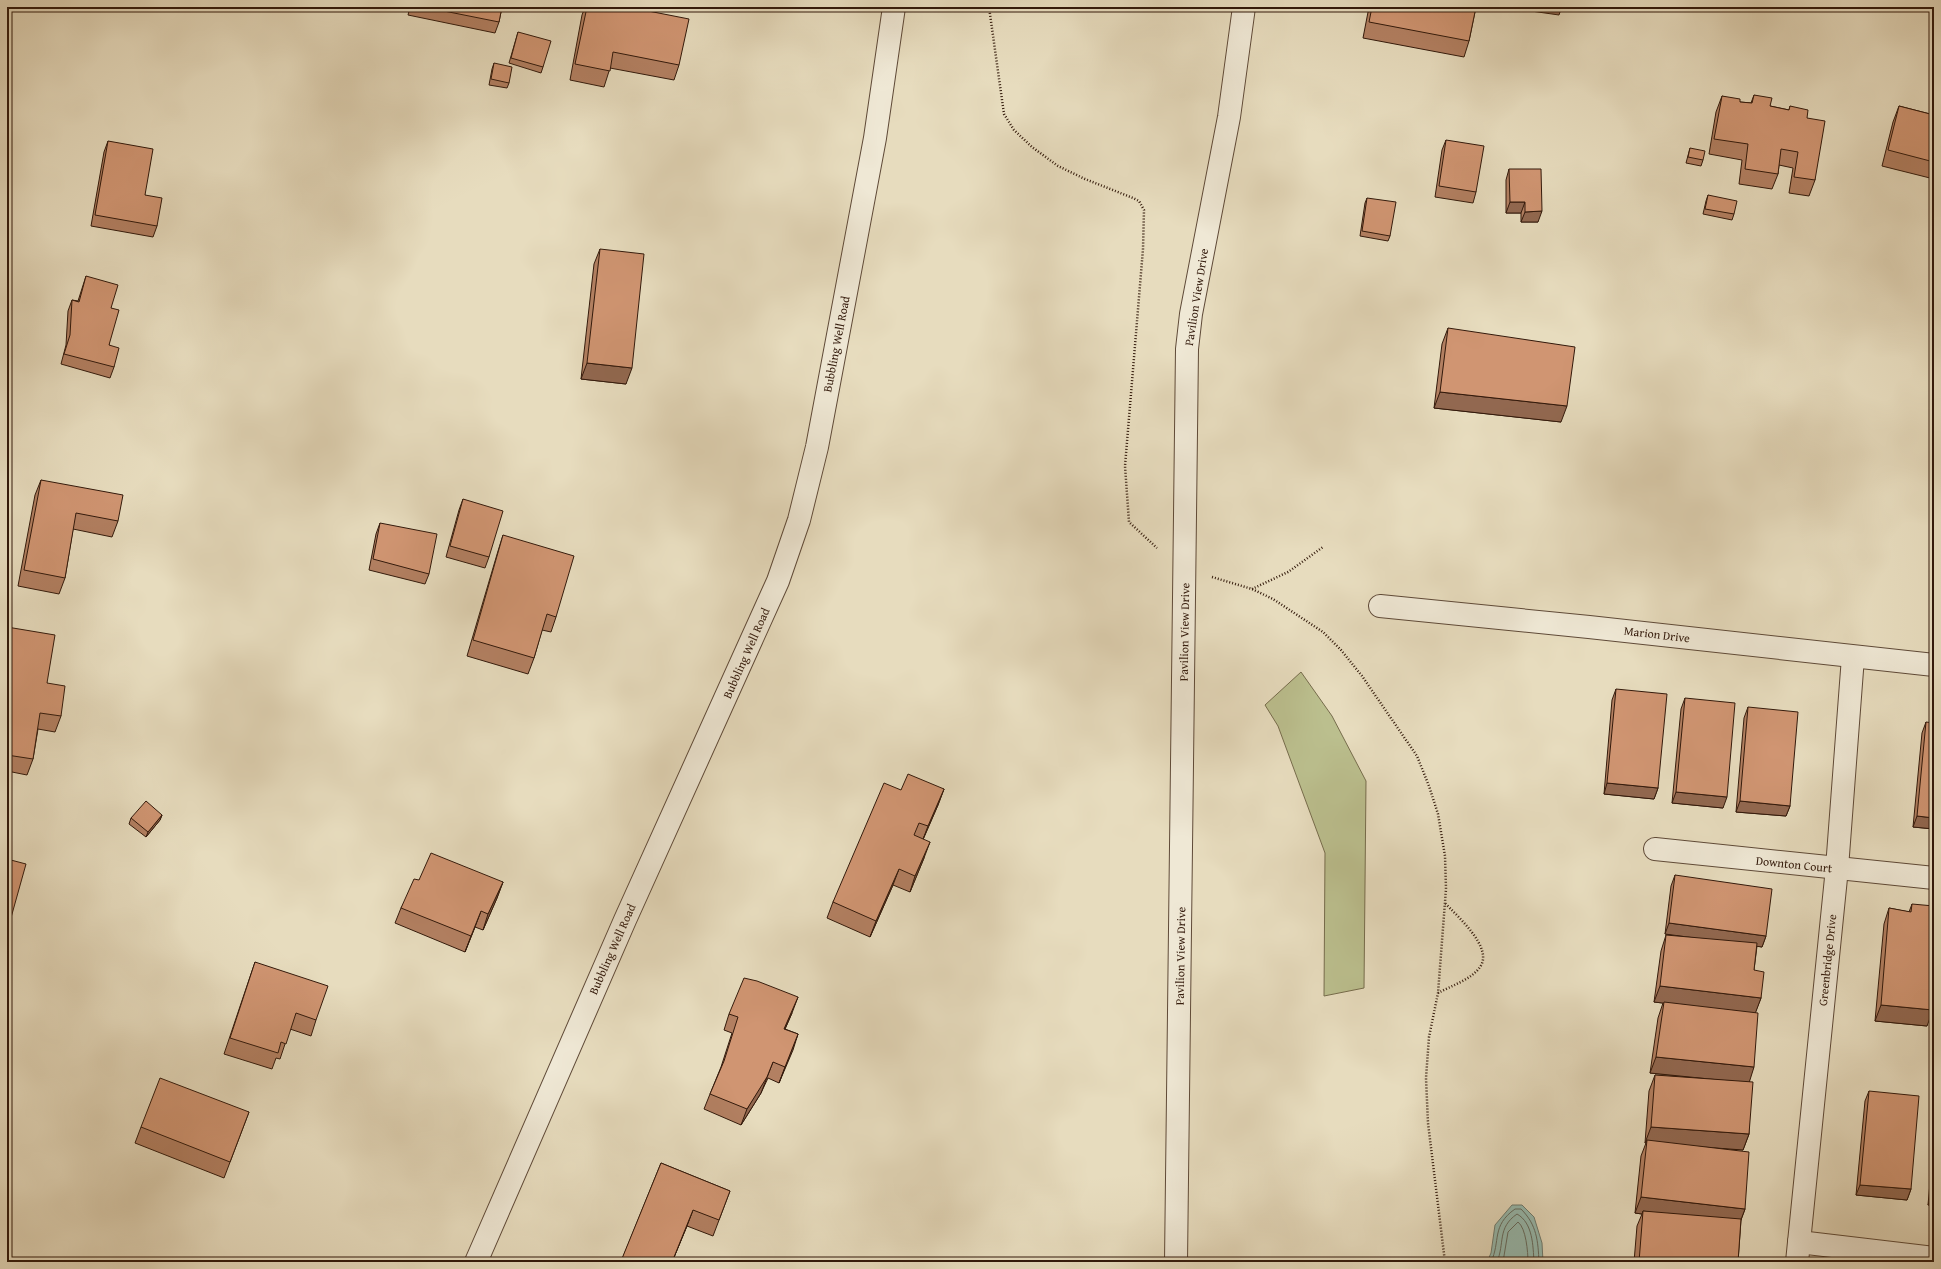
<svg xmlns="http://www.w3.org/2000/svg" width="1941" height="1269" font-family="'Gentium Book Plus',serif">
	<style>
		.green { fill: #bbbf8e; stroke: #766c4c }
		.water { fill: #97bcb1; stroke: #6f7b6f }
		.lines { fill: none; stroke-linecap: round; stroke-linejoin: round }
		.shore { stroke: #646a5e; stroke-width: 1 }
		.street-casing { stroke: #5f4a38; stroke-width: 24 }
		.path { stroke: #32190b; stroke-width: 2.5; stroke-dasharray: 1 2; stroke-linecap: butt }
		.street { stroke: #efe8d5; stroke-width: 22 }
		.wall { fill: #b38062; stroke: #32190b }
		.shaded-wall { fill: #926850; stroke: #32190b }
		.building { fill: #d09572; stroke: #32190b }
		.labels { text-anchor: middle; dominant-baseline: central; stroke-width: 3; stroke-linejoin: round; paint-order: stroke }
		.street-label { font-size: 12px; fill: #32190b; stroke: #efe8d5 }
	</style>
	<rect width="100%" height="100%" fill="#e7dcbe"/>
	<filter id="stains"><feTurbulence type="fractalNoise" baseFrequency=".005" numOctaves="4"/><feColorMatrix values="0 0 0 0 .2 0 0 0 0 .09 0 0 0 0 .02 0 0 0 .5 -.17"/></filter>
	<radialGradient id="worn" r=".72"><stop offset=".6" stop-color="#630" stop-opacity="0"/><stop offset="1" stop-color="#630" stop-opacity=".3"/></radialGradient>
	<polygon class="green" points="1301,672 1332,716 1366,781 1364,988 1324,996 1325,853 1278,726 1265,705"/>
	<polygon class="water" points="1512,1205 1522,1205 1534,1217 1542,1243 1543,1262 1487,1262 1491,1253 1495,1225"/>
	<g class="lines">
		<g class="shore">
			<path d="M 1491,1262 C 1501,1241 1491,1226 1515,1209 L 1521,1209 C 1537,1225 1538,1241 1539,1262"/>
			<path d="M 1497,1262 C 1505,1243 1497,1228 1517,1214 C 1533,1223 1533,1246 1534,1262"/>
			<path d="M 1503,1262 L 1508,1232 L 1518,1222 C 1526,1228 1528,1252 1528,1262"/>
		</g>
		<defs>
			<g id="street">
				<polyline points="1380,606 1589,627 1934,665"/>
				<polyline points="1655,849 1934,878"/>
				<polyline points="1799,1242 1934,1258"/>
				<polyline points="476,1262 625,920 778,581 799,520 817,447 875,138 894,7"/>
				<polyline points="1176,1262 1187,349 1191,314 1229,117 1244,7"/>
				<polyline points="1797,1262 1837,868 1853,657"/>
			</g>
		</defs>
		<use href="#street" class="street-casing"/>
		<g class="path">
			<polyline points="989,7 1004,114 1014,130 1032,147 1058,166 1085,179 1133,198 1139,201 1144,210 1143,249 1125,466 1129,522 1157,548"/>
			<polyline points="1212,577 1252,589 1273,599 1323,632 1341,650 1362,676 1417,756 1429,786 1438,814 1445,856 1446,889 1438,993 1429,1037 1426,1078 1428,1123 1445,1262"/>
			<polyline points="1252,589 1288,572 1323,547"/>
			<path d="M 1438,993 C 1451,986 1472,979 1480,967 C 1494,948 1457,916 1445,903"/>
		</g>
		<use href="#street" class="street"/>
	</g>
	<g class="wall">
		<polygon points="410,7 502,7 499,22 495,33 408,15"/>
		<polygon points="585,7 628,7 679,65 674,80 610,68 604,87 570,80 582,15"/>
		<polygon points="1369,7 1476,7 1469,41 1464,57 1363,38"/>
		<polygon points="518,32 543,67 541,73 509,63"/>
		<polygon points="494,63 509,83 507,88 489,85 492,69"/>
		<polygon points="1754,95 1770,106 1789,110 1790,106 1807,118 1815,180 1809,196 1789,193 1793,168 1779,165 1778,174 1772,189 1739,184 1742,160 1709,154 1716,112 1722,96 1740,102 1751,103"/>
		<polygon points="1899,106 1934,115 1934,179 1882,166 1893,122"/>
		<polygon points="1446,140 1476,192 1473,203 1435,197 1442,150"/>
		<polygon points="108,141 145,195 157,226 153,237 91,226 104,152"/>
		<polygon points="1690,148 1703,160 1701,166 1686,163"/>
		<polygon points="1509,169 1538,222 1521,222 1521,213 1506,213 1506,180"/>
		<polygon points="1708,195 1734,214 1732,220 1703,214 1706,201"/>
		<polygon points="1367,198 1390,236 1388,241 1360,236 1365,203"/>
		<polygon points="600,249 626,384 581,379 594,264"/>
		<polygon points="86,276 111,308 109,345 114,367 110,378 61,364 66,345 68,311 72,300 78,301"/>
		<polygon points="1448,328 1561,422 1434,408 1442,344"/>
		<polygon points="41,480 118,521 112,537 73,529 65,578 59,594 18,586 35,495"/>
		<polygon points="463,499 489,557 485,568 446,557 459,510"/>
		<polygon points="380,523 429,574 425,584 369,570 376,534"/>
		<polygon points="503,535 556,617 551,632 542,630 534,658 528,674 467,656 498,551"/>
		<polygon points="7,627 47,683 61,716 55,732 38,729 33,759 27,775 7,771"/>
		<polygon points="1616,689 1658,788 1654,799 1604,794 1612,700"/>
		<polygon points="1685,698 1723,808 1672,803 1681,709"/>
		<polygon points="1748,707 1790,806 1786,816 1736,812 1744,718"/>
		<polygon points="1926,722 1934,829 1913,827 1922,733"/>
		<polygon points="944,789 938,805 923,839 924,858 910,892 893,885 870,937 827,918 833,902 901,790"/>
		<polygon points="162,815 160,820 146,837 129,824 131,818"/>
		<polygon points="1675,875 1766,936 1762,947 1757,946 1754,970 1761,998 1755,1013 1749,1082 1749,1134 1743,1150 1714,1148 1745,1209 1741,1220 1738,1262 1634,1262 1637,1226 1642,1214 1635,1213 1641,1156 1646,1143 1645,1143 1649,1091 1655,1075 1715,1080 1650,1073 1658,1018 1663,1003 1654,1002 1661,951 1666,935 1692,937 1665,934 1671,886"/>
		<polygon points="419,880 503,882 497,898 483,930 475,927 465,952 395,923 401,908"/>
		<polygon points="1912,904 1927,1026 1875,1021 1884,924 1889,908 1909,912"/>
		<polygon points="255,962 316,1020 311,1036 290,1029 280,1059 276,1058 272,1069 224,1054"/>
		<polygon points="792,1013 785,1029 798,1034 779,1083 768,1078 761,1093 741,1125 704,1109 710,1094 721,1067 732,1033 724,1030 729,1014"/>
		<polygon points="1869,1091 1911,1189 1907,1200 1856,1195 1865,1101"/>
		<polygon points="249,1112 224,1178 135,1143 141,1127"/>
		<polygon points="1934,1138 1934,1205 1928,1205"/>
		<polygon points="661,1163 730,1191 713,1236 687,1226 672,1262 621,1262"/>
	</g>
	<g class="shaded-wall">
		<polygon points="1532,7 1545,7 1561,9 1559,15 1531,11"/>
		<polygon points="1510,202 1525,202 1521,213 1506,213"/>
		<polygon points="1542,211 1538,222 1521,222 1525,212"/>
		<polygon points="587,363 632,368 626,384 581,379"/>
		<polygon points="1440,392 1567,406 1561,422 1434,408"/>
		<polygon points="1607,783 1658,788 1654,799 1604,794"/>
		<polygon points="944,789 938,805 922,842 928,826"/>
		<polygon points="1676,792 1727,797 1723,808 1672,803"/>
		<polygon points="1740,801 1790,806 1786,816 1736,812"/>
		<polygon points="162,815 160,820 146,837 148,832"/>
		<polygon points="1917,816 1934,818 1934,829 1913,827"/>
		<polygon points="930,842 924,858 910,892 915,876"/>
		<polygon points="899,869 893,885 870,937 876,921"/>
		<polygon points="503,882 497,898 483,930 488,914"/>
		<polygon points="481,911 475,927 465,952 471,936"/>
		<polygon points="1669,923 1766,936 1762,947 1665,934"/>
		<polygon points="1660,986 1761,998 1755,1014 1654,1002"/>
		<polygon points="798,997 792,1013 778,1045 784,1029"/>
		<polygon points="1881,1005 1933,1010 1927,1026 1875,1021"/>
		<polygon points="798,1034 793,1050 779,1083 785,1067"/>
		<polygon points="1656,1057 1754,1067 1749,1083 1650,1073"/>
		<polygon points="773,1062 761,1093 741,1125 747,1109"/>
		<polygon points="1651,1127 1749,1134 1743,1150 1647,1143 1647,1140 1646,1143 1645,1143"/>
		<polygon points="1860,1185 1911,1189 1907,1200 1856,1195"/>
		<polygon points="1932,1194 1934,1194 1934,1205 1928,1205"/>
		<polygon points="1641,1197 1745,1209 1739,1225 1643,1211 1642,1214 1635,1213"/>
		<polygon points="693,1210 687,1226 672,1262"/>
	</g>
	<g class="building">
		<polygon points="424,7 502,7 499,22"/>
		<polygon points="587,7 628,7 689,19 679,65 613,52 610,71 575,64"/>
		<polygon points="1372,7 1476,7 1469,41 1369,22"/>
		<polygon points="1545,7 1561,7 1561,9"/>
		<polygon points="518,32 551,41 543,67 511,58"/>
		<polygon points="494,63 512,67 509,83 491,79"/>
		<polygon points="1754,95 1772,98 1770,106 1789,110 1790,106 1808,110 1807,118 1825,121 1815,180 1794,177 1798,152 1781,149 1778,174 1745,169 1748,144 1714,139 1722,96 1740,99 1740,102 1752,103"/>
		<polygon points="1899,106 1934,115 1934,162 1888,150"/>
		<polygon points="1446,140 1484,146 1476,192 1439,186"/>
		<polygon points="108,141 153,149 145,195 162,198 157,226 95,215"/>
		<polygon points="1690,148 1705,151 1703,160 1688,157"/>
		<polygon points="1509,169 1541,169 1542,211 1525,212 1525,202 1510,202"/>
		<polygon points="1708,195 1737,201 1734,214 1705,209"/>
		<polygon points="1367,198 1396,202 1390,236 1362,231"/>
		<polygon points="600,249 644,254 632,368 587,363"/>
		<polygon points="86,276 118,285 111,308 119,310 109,345 119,348 114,367 64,354 70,335 72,300 79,302"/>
		<polygon points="1448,328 1575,347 1567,406 1440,392"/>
		<polygon points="41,480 123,495 118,521 76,513 65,578 24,570"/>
		<polygon points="463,499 503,511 489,557 450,546"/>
		<polygon points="380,523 437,534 429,574 373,559"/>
		<polygon points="503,535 574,556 556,617 547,614 534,658 473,640"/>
		<polygon points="7,627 55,635 47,683 65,686 61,716 40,713 33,759 7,755"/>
		<polygon points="1616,689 1667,694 1658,788 1607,783"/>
		<polygon points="1685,698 1735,703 1727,797 1676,792"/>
		<polygon points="1748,707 1798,712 1790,806 1740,801"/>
		<polygon points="1926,722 1934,723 1934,818 1917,816"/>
		<polygon points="908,774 944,789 928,826 919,823 914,835 930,842 915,876 899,869 876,921 833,902 884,783 901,790"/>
		<polygon points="146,801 162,815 148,832 131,818"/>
		<polygon points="431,853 503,882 488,914 481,911 471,936 401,908 414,879 419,880"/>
		<polygon points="7,859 26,864 7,932"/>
		<polygon points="1675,875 1772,889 1766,936 1669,923"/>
		<polygon points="1912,904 1934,906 1934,998 1933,1010 1881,1005 1889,908 1911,912"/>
		<polygon points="1666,935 1757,943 1754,970 1764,972 1761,998 1660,986"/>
		<polygon points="255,962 328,986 316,1020 296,1013 286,1044 281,1042 278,1053 230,1038"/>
		<polygon points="744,978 757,981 798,997 784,1029 798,1034 785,1067 773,1062 767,1077 747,1109 710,1094 724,1061 738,1017 729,1014"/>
		<polygon points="1664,1002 1758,1013 1754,1067 1656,1057"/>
		<polygon points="1655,1075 1753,1082 1749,1134 1651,1127"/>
		<polygon points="160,1078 249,1112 230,1162 141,1127"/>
		<polygon points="1869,1091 1919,1096 1911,1189 1860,1185"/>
		<polygon points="1647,1140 1749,1152 1745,1209 1641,1197"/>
		<polygon points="661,1163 730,1191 719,1220 693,1210 672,1262 624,1262 621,1261"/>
		<polygon points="1934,1170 1934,1194 1932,1194"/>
		<polygon points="1643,1211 1741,1219 1738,1262 1639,1262"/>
	</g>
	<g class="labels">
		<g class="street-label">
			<text transform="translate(1196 297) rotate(-81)">Pavilion View Drive</text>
			<text transform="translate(836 344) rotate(-79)">Bubbling Well Road</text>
			<text transform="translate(1184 632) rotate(-89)">Pavilion View Drive</text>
			<text transform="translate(1657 634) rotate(7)">Marion Drive</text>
			<text transform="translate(746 653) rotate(-66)">Bubbling Well Road</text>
			<text transform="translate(1794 864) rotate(6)">Downton Court</text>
			<text transform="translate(612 949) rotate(-66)">Bubbling Well Road</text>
			<text transform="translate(1180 956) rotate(-89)">Pavilion View Drive</text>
			<text transform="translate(1827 960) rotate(-84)">Greenbridge Drive</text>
		</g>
	</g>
	<rect width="1941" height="1269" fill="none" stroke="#e7dcbe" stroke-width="24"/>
	<rect x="8" y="8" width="1925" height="1253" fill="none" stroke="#32190b" stroke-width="2"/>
	<rect x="12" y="12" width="1917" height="1245" fill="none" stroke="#32190b"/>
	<rect width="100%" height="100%" filter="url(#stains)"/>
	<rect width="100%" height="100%" fill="url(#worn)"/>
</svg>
